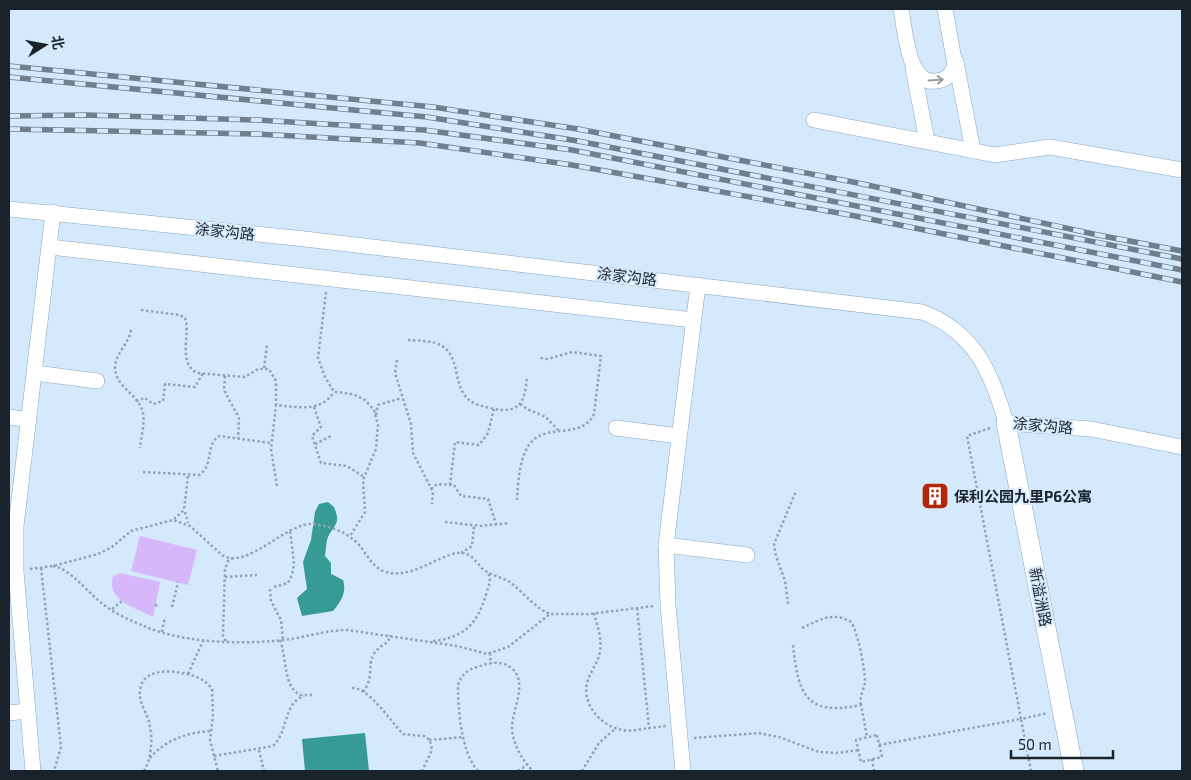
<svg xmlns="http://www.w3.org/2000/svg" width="1191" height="780" font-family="'Exo 2','Noto Sans SC',sans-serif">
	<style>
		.green { fill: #d6b7fa }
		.water { fill: #369a95 }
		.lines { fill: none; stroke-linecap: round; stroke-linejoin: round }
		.minor-casing { stroke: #8da5bb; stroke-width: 16 }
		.tertiary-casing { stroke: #8da5bb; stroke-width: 20 }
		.path { stroke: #93a3b2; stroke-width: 2.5; stroke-dasharray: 2.5 2.5; stroke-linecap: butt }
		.minor { stroke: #fff; stroke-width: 15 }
		.tertiary { stroke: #fff; stroke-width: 19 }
		.rail-casing { stroke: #717f8c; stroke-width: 5.5 }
		.rail { stroke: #d5e9fc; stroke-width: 4; stroke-dasharray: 11; stroke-linecap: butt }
		.oneway { stroke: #989ca0 }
		.labels { text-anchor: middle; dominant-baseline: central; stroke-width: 4; stroke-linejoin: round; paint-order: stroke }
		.street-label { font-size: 15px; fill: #1a232b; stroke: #d5e9fc }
		.poi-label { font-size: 15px; font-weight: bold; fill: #1a232b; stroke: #d5e9fc; text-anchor: start }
	</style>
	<rect width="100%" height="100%" fill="#d5e9fc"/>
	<g class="green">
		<polygon points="140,536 197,550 188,585 131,571"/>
		<path d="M 120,573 L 160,582 L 153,617 C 138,609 105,600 113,577 Z"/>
	</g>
	<g class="water">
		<path d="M 328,502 L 334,507 C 341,524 335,523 328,537 C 326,541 326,551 325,556 L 331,563 L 331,574 L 343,580 C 347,592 341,602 333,611 L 302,616 L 297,598 L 307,589 L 303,562 L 311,540 L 315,512 L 319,504 Z"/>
		<polygon points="365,733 369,771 305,771 302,739"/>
	</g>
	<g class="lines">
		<defs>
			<g id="minor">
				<path d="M 901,9 C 905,29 908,86 936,81 C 947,80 952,74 955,65 L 945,9"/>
				<polyline points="956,62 973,151"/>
				<polyline points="913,68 927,141"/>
				<polyline points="814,120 995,155 1050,147 1182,170"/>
				<path d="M 9,209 L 305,239 L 922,312 C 974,331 992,373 1006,423 L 1091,429 L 1182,447"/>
				<polyline points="50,247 693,320"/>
				<polyline points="35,373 97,381"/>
				<polyline points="9,417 29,420"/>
				<polyline points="616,428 679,436"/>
				<polyline points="666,545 747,555"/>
				<polyline points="9,713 27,711"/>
				<polyline points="33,771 16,571 16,526 53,212"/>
				<polyline points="683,771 668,605 666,545 698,285"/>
			</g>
			<polyline id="tertiary" points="1006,423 1074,771"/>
		</defs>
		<use href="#minor" class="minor-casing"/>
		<use href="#tertiary" class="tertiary-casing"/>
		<g class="path">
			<polyline points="326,292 318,358 325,377 334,392 353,394 365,400 374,410 378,425 376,449 363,480 365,512 350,536"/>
			<path d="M 141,310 L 180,315 L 185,318 C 191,335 177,362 197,373 L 245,377 L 258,369 L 269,369 L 276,381 L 276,405"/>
			<path d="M 131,330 C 129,344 115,353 115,368 C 116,388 139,394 143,413 C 145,424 141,437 140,448"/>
			<path d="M 408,340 C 419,341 436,340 445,348 C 459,360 454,383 466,397 C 472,404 481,406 490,408 C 520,415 525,403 527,376"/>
			<polyline points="397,360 395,373 411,424 413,453 433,492 432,504"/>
			<polyline points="264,368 267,345"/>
			<polyline points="225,376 224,390 239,418 238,438"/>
			<polyline points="136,401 145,398 153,404 163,401 165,384 195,387 203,373"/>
			<polyline points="520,404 527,409 546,417 558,430"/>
			<polyline points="314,407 321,427 312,436 321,463 347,466 364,477"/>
			<polyline points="376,415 378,405 402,398"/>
			<polyline points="990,428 967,436 1021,719 1048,713"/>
			<polyline points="315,444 331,436"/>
			<path d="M 143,472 L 199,475 C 214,466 205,445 219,436 L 271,443"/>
			<polyline points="450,485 455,442 479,445 488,433 494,409"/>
			<path d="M 277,486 L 271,449 L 276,405 C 298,407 320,413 334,392"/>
			<polyline points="431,489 437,484 454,485 461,496 488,499 496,524"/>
			<path d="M 517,500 C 518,484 519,465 526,450 C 542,418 580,443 594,414 L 601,356 L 572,352 L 548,359 L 540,358"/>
			<polyline points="185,512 188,523"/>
			<polyline points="174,519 184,510 188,476"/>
			<polyline points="445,522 481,526 509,523"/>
			<polyline points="461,553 472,546 474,526"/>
			<path d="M 53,566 C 70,568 90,595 104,605 C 116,614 131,621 144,626 C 184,644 249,645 291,639 C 310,636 328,630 347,630 L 457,646 L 487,654 L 508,647 L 550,614 L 589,614 L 654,606"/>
			<polyline points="41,568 61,747 54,771"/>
			<path d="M 30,569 L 53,566 L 98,554 L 112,547 L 131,531 L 173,520 L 190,526 L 222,555 C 247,571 286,522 313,524 C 330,526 348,532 360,546 C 367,555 372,566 383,571 C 414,583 446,546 467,554 C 474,557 478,565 484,570 C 492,576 503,577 511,583 C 524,593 535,608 550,614"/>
			<polyline points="225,577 257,575"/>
			<polyline points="274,587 288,583 292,575 294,564 290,530"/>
			<polyline points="270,589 271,601 281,620 283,640"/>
			<polyline points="788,604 785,581 776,556 774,544 796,491"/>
			<polyline points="155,605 160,606"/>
			<polyline points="172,607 178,582"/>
			<polyline points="637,608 649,728 666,726"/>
			<polyline points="112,609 122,601"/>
			<path d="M 594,613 C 597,625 602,638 600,651 C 599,662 590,671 587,683 C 582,705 601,726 622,730 C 630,732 640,729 649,728"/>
			<path d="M 802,628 C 819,620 833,611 851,622 C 858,632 865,669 865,682 C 864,690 859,696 861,705"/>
			<polyline points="162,632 165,617"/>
			<path d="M 280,640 C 287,658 283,686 300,695 L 312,695"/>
			<polyline points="226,641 223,636 225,569 228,561 232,558"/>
			<path d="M 433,641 C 465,638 477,623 486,595 C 488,587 492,580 488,573"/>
			<path d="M 793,645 C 798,693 805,717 861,705 L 867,737"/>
			<polyline points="490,653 491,664"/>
			<polyline points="188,674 204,639"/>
			<path d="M 352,688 C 369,687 391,722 403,734 L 424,736 L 430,740 L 432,750 L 422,771"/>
			<path d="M 363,692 C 379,670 359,658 388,642 L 390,635"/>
			<polygon points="877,735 882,757 861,762 856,740"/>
			<polyline points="694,738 759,733 779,737 819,752 837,753 859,750"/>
			<polyline points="429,740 464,737"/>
			<polyline points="879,745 1021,719 1031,771"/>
			<polyline points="259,750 264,771"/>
			<path d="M 214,756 L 273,746 C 288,733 283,703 304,696"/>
			<path d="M 150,758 C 165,740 188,732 211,731"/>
			<polyline points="872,759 874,771"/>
			<path d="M 144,771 C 152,758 153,737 149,722 C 147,713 141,706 140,697 C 137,669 168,669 186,674 C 196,676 206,680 212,689 L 213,716 L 210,740 L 218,771"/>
			<path d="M 478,771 C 461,752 458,710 458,685 C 461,675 467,670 477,667 C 488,663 501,660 510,667 C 530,681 511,711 512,730 C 514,746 522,760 533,771"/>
			<polyline points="518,771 527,765"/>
			<polyline points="582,771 599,743 616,728"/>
		</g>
		<use href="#minor" class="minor"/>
		<use href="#tertiary" class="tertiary"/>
		<defs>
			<g id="rail">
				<polyline points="9,66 433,107 578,129 858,183 1098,235 1182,251"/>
				<polyline points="9,77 427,117 578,141 1182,259"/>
				<polyline points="9,116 86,115 257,120 424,130 572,150 1182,270"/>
				<polyline points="9,129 257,134 420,143 572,165 850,215 1182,282"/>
			</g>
		</defs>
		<use href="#rail" class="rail-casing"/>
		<use href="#rail" class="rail"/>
	</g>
	<defs><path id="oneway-shaft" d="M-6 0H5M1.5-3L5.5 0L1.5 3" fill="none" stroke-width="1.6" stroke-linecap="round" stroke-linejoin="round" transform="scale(1.25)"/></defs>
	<use class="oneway" href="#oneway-shaft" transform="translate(936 80) rotate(-4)"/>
	<defs>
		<symbol id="building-square" viewBox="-11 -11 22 22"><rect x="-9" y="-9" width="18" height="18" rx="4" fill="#b32709" stroke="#d5e9fc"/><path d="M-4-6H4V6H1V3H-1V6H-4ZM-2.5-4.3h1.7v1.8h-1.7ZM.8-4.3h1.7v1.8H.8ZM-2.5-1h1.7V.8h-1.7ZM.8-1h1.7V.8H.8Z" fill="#fff"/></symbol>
	</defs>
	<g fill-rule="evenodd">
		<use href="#building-square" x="919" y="480" width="32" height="32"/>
	</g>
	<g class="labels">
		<g class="street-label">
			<text transform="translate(225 231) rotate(6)">涂家沟路</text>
			<text transform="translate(627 276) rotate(7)">涂家沟路</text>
			<text transform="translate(1043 425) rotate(5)">涂家沟路</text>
			<text transform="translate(1041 597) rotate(79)">新溢洲路</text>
		</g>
		<g class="poi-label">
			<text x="954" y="496">保利公园九里P6公寓</text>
		</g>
	</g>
	<rect width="1191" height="780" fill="none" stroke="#1a232b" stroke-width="20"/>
	<g transform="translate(45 45) rotate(79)" stroke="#d5e9fc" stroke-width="4" paint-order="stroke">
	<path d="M0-4L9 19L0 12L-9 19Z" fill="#1a232b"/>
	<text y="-8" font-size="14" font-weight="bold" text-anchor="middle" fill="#1a232b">北</text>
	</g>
	<path d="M1011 750v8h102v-8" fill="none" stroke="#1a232b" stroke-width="2.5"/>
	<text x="1018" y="750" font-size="15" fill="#1a232b" stroke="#d5e9fc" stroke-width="4" paint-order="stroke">50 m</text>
</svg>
